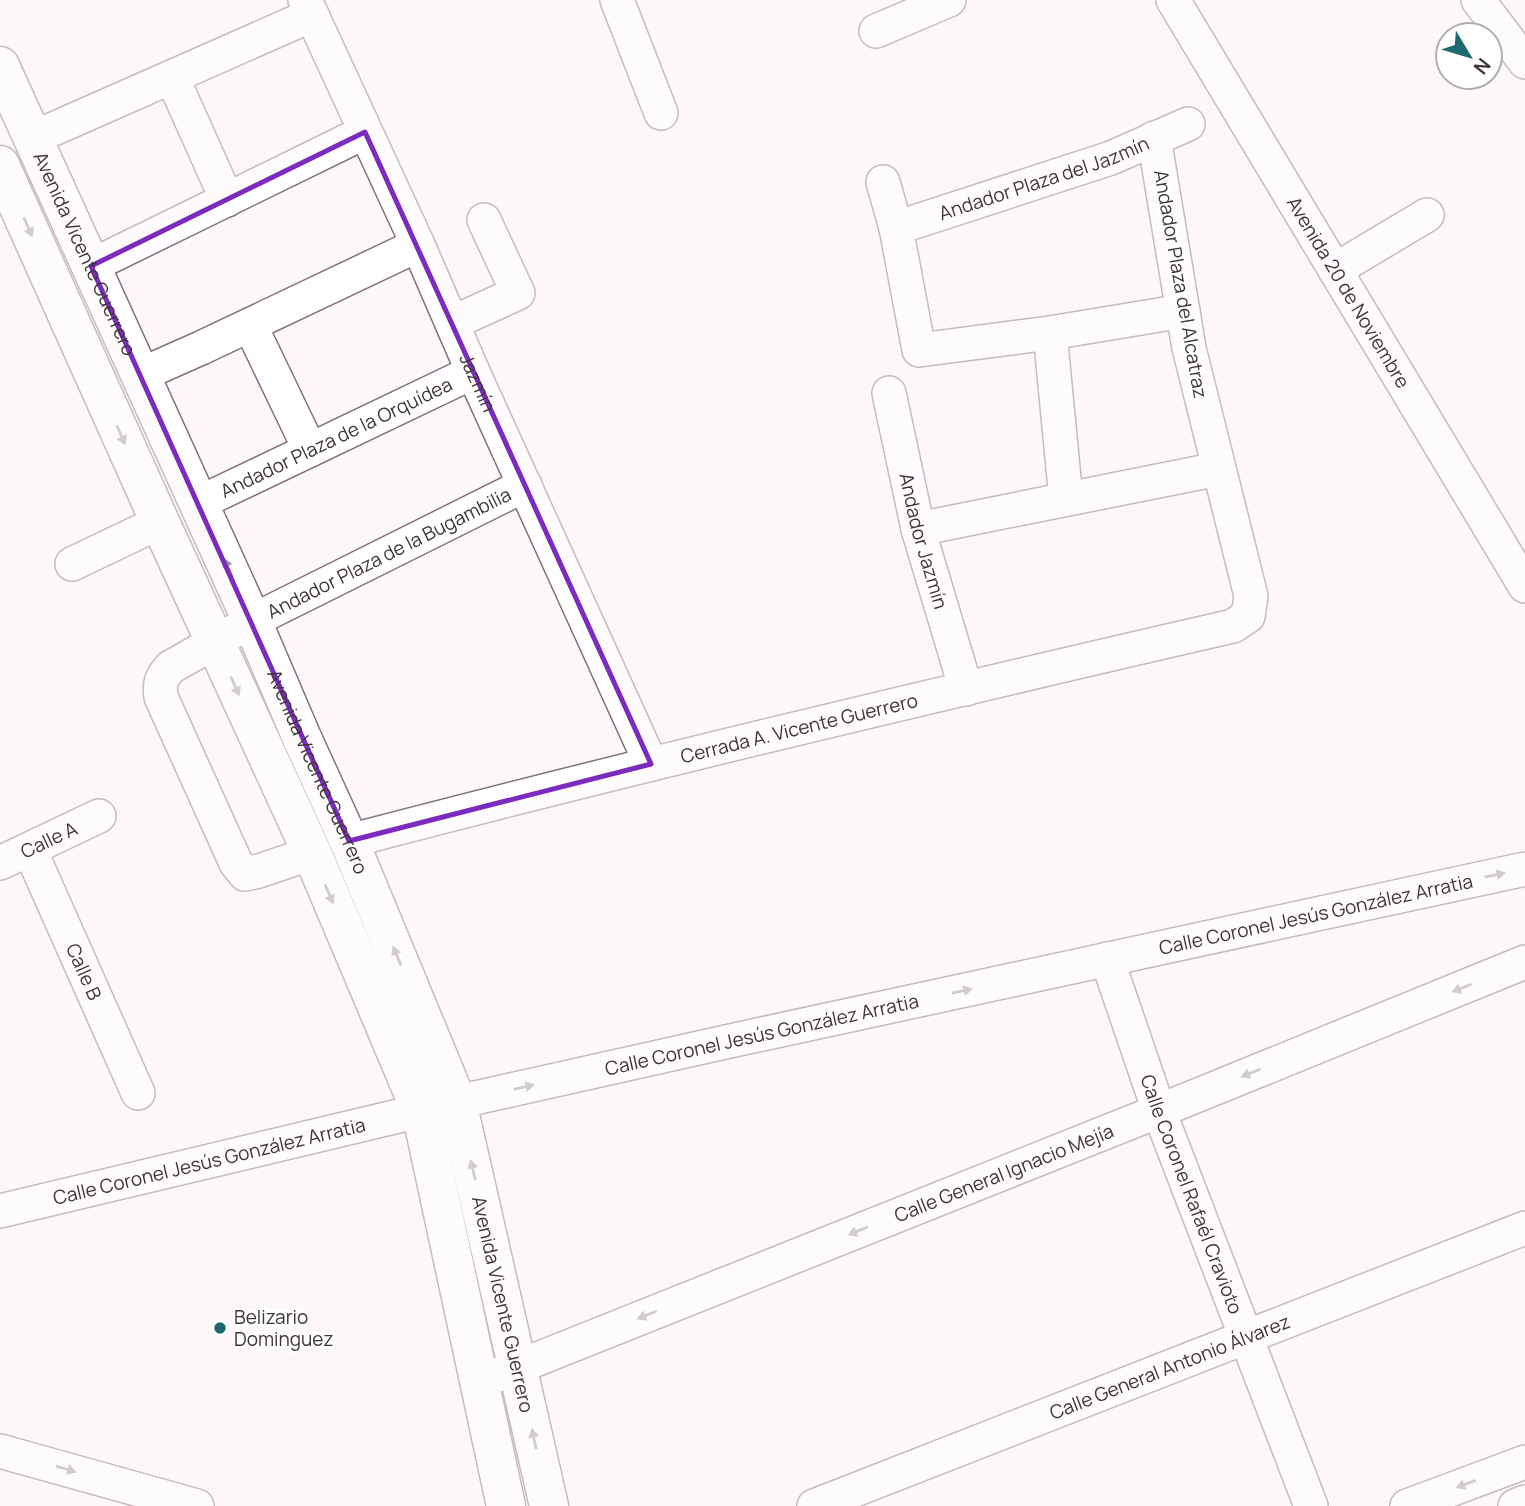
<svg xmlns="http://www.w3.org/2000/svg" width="1525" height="1506" font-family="Manrope,sans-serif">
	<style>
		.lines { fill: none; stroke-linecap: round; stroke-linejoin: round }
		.minor-casing { stroke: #867177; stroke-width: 36 }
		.major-casing { stroke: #867177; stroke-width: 41 }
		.minor { stroke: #fff; stroke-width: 33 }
		.major { stroke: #fff; stroke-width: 38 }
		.oneway { fill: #9e9a9b }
		.marked { fill: none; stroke: #7b2cbf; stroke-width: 5; stroke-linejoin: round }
		.poi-dot { fill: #1e6a71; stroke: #fff; stroke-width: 2.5 }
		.labels { text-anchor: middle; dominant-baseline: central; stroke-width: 6; stroke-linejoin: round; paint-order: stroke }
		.street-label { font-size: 19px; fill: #3e3537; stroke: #fff }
		.poi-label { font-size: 19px; fill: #3e3537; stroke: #fff; text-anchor: start }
	</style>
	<rect width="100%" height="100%" fill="#fcf7f8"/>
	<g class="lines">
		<defs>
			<g id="minor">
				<path id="s1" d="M 305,0 L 418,245 L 473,372 L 651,764"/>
				<polyline points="617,0 661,113"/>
				<path id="s2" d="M 1173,0 L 1525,586"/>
				<polyline points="1478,0 1525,62"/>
				<polyline points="876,31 949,0"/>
				<polyline points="172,77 227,200"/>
				<polyline points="33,138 312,15"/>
				<polyline points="883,182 896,228 919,350 1050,333 1183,311"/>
				<path id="s3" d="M 896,228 L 1111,158 L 1188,124"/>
				<polyline points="91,266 365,132"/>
				<polyline points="1335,270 1427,215"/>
				<polyline points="452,323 518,293 484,220"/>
				<polyline points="250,325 310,450"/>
				<polyline points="1050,333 1066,499"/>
				<polyline points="140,375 201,348 418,245"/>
				<path id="s4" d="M 889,393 L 918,529 L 966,689"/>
				<path id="s5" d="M 199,503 L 473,372"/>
				<polyline points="918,529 1218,469"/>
				<polyline points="72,564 160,522"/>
				<path id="s6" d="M 349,841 C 642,764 937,694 1233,626 L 1248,616 L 1251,596 L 1189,348 L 1154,138"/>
				<path id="s7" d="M 30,850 L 138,1093"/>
				<path id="s8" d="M 312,853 L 259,871 L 245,874 L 236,863 L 161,697 C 159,684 161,677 171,667 L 252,621 L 525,485"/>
				<path id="s9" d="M 0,863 L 99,816"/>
				<path id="s10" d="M 1107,959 L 1159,1111 L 1311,1506"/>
				<path id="s11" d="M 0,1211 L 457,1102 L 739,1039 L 1525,869"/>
				<path id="s12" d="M 480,1382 L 1159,1111 L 1525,962"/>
				<polyline points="0,1451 197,1506"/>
				<path id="s13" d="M 814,1506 L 1525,1228"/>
				<polyline points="1407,1506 1525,1462"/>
				<polyline points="1515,1506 1525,1502"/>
			</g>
			<g id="major">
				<path id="s14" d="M 0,66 L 252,621 L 302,738 L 349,841 L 457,1102 L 549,1506"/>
				<polyline points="0,165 160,522 312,853 421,1111 506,1506"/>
			</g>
		</defs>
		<use href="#minor" class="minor-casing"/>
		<use href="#major" class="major-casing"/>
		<use href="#minor" class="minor"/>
		<use href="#major" class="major"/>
	</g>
	<defs><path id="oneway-solid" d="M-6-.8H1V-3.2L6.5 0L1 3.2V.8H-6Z" transform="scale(1.75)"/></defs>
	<g class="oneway">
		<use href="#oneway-solid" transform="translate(28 227) rotate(66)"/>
		<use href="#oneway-solid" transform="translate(121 435) rotate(66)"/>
		<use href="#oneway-solid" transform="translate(228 568) rotate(-114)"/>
		<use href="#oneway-solid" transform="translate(235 686) rotate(66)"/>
		<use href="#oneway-solid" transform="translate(1495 875) rotate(-12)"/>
		<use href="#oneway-solid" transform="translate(329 894) rotate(67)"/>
		<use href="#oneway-solid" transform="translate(397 956) rotate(-113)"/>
		<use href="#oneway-solid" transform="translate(1462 988) rotate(158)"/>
		<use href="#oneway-solid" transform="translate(962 991) rotate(-12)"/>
		<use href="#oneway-solid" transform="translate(1251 1073) rotate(158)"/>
		<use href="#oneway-solid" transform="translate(524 1087) rotate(-13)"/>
		<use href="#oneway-solid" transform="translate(473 1170) rotate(-103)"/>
		<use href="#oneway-solid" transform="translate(858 1231) rotate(158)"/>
		<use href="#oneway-solid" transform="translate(647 1315) rotate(158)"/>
		<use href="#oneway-solid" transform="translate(534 1439) rotate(-102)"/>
		<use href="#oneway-solid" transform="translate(66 1469) rotate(16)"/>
		<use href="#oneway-solid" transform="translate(1466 1484) rotate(159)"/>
	</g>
	<path d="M0 0H1525V1506H0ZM 365,132 L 651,764 L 349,841 L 91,266 Z" fill="#fcf7f8" fill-opacity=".55" fill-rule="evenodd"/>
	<path class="marked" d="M 365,132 L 651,764 L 349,841 L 91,266 Z"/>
	<circle class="poi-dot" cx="220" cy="1328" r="7"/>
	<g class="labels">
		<g class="street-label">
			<text stroke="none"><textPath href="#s3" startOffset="156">Andador Plaza del Jazmín</textPath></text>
			<text stroke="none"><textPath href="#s14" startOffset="206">Avenida Vicente Guerrero</textPath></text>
			<text transform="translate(1181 284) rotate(80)">Andador Plaza del Alcatraz</text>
			<text stroke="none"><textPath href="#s2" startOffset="341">Avenida 20 de Noviembre</textPath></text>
			<text stroke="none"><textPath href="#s1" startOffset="420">Jazmín</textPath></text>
			<text stroke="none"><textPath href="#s5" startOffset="152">Andador Plaza de la Orquídea</textPath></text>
			<text stroke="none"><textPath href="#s4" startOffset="152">Andador Jazmín</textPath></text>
			<text stroke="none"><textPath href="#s8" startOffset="546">Andador Plaza de la Bugambilia</textPath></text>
			<text stroke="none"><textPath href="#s6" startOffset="464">Cerrada A. Vicente Guerrero</textPath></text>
			<text stroke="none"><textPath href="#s14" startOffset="774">Avenida Vicente Guerrero</textPath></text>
			<text stroke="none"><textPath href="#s9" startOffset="54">Calle A</textPath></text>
			<text stroke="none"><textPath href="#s11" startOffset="1349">Calle Coronel Jesús González Arratia</textPath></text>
			<text stroke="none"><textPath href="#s7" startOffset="133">Calle B</textPath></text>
			<text stroke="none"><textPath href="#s11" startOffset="782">Calle Coronel Jesús González Arratia</textPath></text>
			<text stroke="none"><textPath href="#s11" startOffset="215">Calle Coronel Jesús González Arratia</textPath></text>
			<text stroke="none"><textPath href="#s12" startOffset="564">Calle General Ignacio Mejía</textPath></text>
			<text stroke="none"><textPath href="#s10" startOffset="250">Calle Coronel Rafaél Cravioto</textPath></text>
			<text stroke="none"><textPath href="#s14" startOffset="1340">Avenida Vicente Guerrero</textPath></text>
			<text stroke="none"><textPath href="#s13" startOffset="382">Calle General Antonio Álvarez</textPath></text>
		</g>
		<g class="poi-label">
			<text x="234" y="1317">Belizario<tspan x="234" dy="22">Dominguez</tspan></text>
		</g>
	</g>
	<g transform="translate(1469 56) rotate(128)"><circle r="33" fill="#ffffff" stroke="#b2aeaf" stroke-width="2"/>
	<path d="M0-5L12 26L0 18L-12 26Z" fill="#1e6a71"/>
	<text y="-10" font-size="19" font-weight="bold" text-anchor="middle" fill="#3e3537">N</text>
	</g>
</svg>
